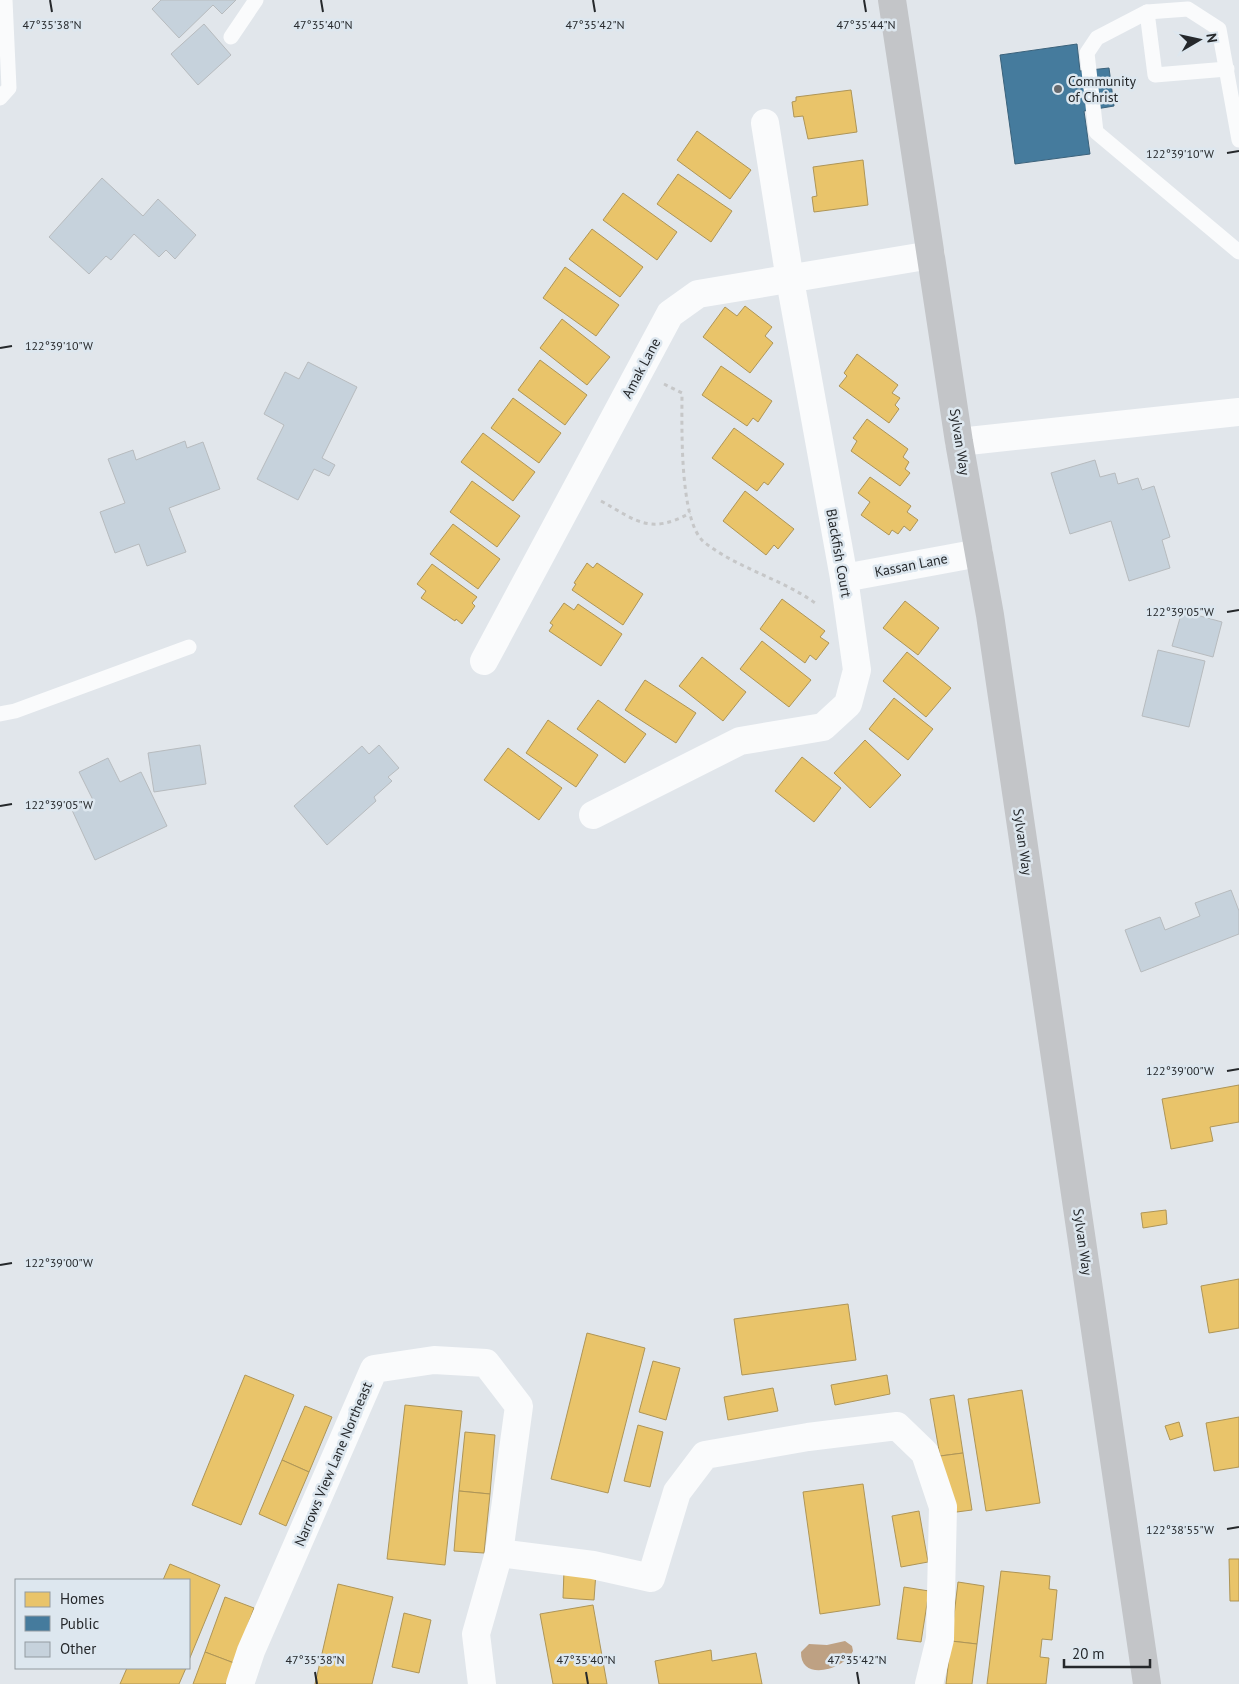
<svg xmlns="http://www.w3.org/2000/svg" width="1239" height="1684" font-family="'PT Sans',sans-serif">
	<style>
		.water { fill: #bea183 }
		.homes { fill: #e9c46a; stroke: #ae9557 }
		.public { fill: #457b9d; stroke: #3b627b }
		.building { fill: #c6d2dc; stroke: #b7bbbe }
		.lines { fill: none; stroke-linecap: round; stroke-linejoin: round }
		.path { stroke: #c6c7c8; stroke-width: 3; stroke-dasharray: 4 4; stroke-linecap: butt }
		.lane { stroke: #fafbfc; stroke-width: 15 }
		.street { stroke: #fafbfc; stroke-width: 28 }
		.secondary { stroke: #c3c5c8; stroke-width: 28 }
		.ticks { fill: none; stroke: #25282b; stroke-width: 2 }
		.poi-dot { fill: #676a6e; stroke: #dde7ef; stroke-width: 2 }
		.labels { text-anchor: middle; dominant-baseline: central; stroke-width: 5; stroke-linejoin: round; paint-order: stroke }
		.poi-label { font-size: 14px; fill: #25282b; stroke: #dde7ef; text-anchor: start }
		.street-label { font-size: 14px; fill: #25282b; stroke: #dde7ef }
		.ticks-label { font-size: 12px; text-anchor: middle; fill: #25282b; stroke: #dde7ef; stroke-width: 5; stroke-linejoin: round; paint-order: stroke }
	</style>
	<rect width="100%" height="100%" fill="#e1e6eb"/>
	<path class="water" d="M 845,1641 L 852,1646 L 853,1651 C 844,1670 800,1682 801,1652 L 809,1644 L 827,1645 Z"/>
	<g class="homes">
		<polygon points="851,90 857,132 808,139 803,116 794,117 792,102 796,101 796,97"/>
		<polygon points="697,131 751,170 730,199 677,160"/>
		<polygon points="863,160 868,205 814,212 812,197 817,196 813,167"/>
		<polygon points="678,174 732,211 711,242 657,204"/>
		<polygon points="623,193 677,232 657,260 603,220"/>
		<polygon points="592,229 643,267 620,297 569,259"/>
		<polygon points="565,267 619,305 596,336 543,298"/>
		<polygon points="745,306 772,327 765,336 773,343 750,373 703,337 725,307 737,316"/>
		<polygon points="562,319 610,357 587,385 540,348"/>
		<polygon points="857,354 898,385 892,393 900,398 895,405 899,409 889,423 839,386 847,376 844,373"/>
		<polygon points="540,360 587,395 565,425 518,390"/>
		<polygon points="721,366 772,401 758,422 753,418 747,426 702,395"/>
		<polygon points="513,398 561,433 539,463 491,428"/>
		<polygon points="867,419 908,449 903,457 909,462 905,469 910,473 900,486 851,451 857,441 853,438"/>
		<polygon points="734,428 784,464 768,485 764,482 757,491 712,458"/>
		<polygon points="483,433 535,472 513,501 461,462"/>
		<polygon points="870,477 911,506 907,512 918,520 910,531 904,526 898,534 892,530 889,535 861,515 870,502 858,493"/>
		<polygon points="472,481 520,516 497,547 450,512"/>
		<polygon points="745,491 794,529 778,549 774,545 766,555 723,521"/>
		<polygon points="453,524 500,559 478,589 430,554"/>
		<polygon points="587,563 593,568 597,563 643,594 623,625 572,590 576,584 574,583"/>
		<polygon points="432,564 477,597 472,603 475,606 462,624 456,619 455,621 421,598 426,591 417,584"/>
		<polygon points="782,599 825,631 820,637 829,643 816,660 810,655 805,663 760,629"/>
		<polygon points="905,601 939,628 918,655 883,628"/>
		<polygon points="564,603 574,610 578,604 622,634 601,666 549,631 553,625 550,623"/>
		<polygon points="762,641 811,680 789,707 740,669"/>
		<polygon points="907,652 951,688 926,717 883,681"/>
		<polygon points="702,657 746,692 723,721 679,686"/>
		<polygon points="645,680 696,713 676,743 625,710"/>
		<polygon points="894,698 933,729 908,760 869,729"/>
		<polygon points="598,700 646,734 625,763 577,729"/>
		<polygon points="548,720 598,755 576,787 526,753"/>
		<polygon points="865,740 901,775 870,808 834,773"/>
		<polygon points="508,748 562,788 539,820 484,780"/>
		<polygon points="802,757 841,788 814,822 775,791"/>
		<polygon points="1239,1085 1239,1122 1210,1127 1213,1141 1171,1149 1162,1099"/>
		<polygon points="1166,1210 1167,1224 1143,1228 1141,1213"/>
		<polygon points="1239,1279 1239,1328 1209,1333 1201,1286"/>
		<polygon points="848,1304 856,1360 742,1375 734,1319"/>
		<polygon points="587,1333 645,1348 608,1493 551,1479"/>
		<polygon points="653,1361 680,1368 666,1420 639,1412"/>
		<polygon points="245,1375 294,1395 241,1525 192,1505"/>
		<polygon points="887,1375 890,1394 835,1405 831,1385"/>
		<polygon points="773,1388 778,1411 728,1420 724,1397"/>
		<polygon points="1022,1390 1040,1503 986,1511 968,1399"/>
		<polygon points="954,1395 963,1453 940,1456 930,1399"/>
		<polygon points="405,1405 462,1411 445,1565 387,1559"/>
		<polygon points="305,1406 332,1417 309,1472 282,1460"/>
		<polygon points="1239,1417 1239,1467 1214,1471 1206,1423"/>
		<polygon points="1179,1422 1183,1436 1170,1440 1165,1426"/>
		<polygon points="638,1425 663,1432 650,1487 624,1481"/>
		<polygon points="465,1432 495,1435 490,1494 459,1491"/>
		<polygon points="963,1453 972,1510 949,1513 940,1456"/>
		<polygon points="282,1460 309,1472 286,1526 259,1514"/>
		<polygon points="863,1484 880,1605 820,1614 803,1492"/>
		<polygon points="459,1491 490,1494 484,1553 454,1551"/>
		<polygon points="919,1511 928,1562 901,1567 892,1516"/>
		<polygon points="1229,1559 1239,1559 1239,1601 1230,1601"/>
		<polygon points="170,1564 220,1585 189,1660 189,1580 163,1580"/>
		<polygon points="564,1570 596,1572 594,1600 563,1598"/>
		<polygon points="1001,1571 1050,1576 1049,1589 1057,1590 1052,1640 1042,1639 1040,1657 1049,1658 1046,1684 987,1684"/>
		<polygon points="958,1582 984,1586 977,1644 951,1641"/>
		<polygon points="338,1584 393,1597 372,1684 315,1684"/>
		<polygon points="904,1587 929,1591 921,1642 897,1639"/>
		<polygon points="225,1597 254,1608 234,1663 205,1652"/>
		<polygon points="593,1605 607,1684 553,1684 540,1614"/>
		<polygon points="404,1613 431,1620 419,1673 392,1667"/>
		<polygon points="951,1641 977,1644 972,1684 946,1684"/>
		<polygon points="711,1650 712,1661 756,1653 762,1684 659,1684 655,1661"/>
		<polygon points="205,1652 234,1663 226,1684 193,1684"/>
		<polygon points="127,1668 186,1668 179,1684 120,1684"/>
	</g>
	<polygon class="public" points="1077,44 1080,71 1109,68 1114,106 1084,111 1090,154 1015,164 1000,55"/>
	<g class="building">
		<polygon points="161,0 236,0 222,14 213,5 179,38 152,9"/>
		<polygon points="204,24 231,55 198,85 171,54"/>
		<polygon points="102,178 143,216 158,199 196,235 175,259 166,250 159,257 134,234 111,260 106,256 89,274 49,237"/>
		<polygon points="308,362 357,387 322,458 335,465 329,476 314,469 298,500 257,479 284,425 264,414 285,372 299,379"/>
		<polygon points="185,441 187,448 203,442 220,489 169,508 186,552 147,566 139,544 115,553 100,512 125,503 108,459 133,450 136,460"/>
		<polygon points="1095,460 1100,477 1115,473 1118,484 1138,478 1142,490 1154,486 1170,537 1162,540 1170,568 1129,581 1111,521 1070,534 1051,473"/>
		<polygon points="1182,611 1222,622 1213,657 1172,646"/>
		<polygon points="1158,650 1205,661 1189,727 1142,716"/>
		<polygon points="200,745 206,784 154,792 148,753"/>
		<polygon points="379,745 399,768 388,777 392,781 374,797 376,801 327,845 294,806 362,746 369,754"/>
		<polygon points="108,758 120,782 141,772 167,826 95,860 72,810 93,800 79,772"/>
		<polygon points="1231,890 1239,911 1239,934 1141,972 1125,930 1160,917 1165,930 1200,916 1195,903"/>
	</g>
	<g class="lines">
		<g class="path">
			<path d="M 664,384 L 682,393 C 682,425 679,521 704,542 C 738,569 783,579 818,605"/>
			<path d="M 601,501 C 637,521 650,535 690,513"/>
		</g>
		<g class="lane">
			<polyline points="1147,12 1155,75 1227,69"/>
			<polyline points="231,37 256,0"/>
			<polyline points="0,98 9,88 5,0"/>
			<polyline points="1239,140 1219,29 1188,9 1147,12 1097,38 1087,53 1096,132 1239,252"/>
			<polyline points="0,714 15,711 189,647"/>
		</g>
		<g class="street">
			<polyline points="959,442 1239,412"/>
			<polyline points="844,578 979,553"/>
			<polyline points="484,661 670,314 698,294 931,255"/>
			<polyline points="593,815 740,741 823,727 848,704 857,670 844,578 790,280 765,123"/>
			<polyline points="499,1553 593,1565 651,1578 677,1492 705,1455 808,1437 897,1426 925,1453 943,1507 940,1639 929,1684"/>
			<polyline points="240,1684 251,1651 374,1369 434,1360 486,1363 519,1406 499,1553 476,1634 482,1684"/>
		</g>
		<polyline class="secondary" points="892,0 959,442 990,615 1147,1684"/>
	</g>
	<path class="ticks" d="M 50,0 L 52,12M 321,0 L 323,12M 593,0 L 595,12M 864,0 L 866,12M 1227,153 L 1239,151M 0,348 L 12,346M 1227,612 L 1239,610M 0,806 L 12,804M 1227,1071 L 1239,1069M 0,1265 L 12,1263M 1227,1529 L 1239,1527M 315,1672 L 317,1684M 586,1672 L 588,1684M 857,1672 L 859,1684"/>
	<circle class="poi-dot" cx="1058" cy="89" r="5"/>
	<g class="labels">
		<g class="poi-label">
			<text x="1068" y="81">Community<tspan x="1068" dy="16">of Christ</tspan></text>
		</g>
		<g class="street-label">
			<text transform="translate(641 368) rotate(-62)">Amak Lane</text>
			<text transform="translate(960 442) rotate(81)">Sylvan Way</text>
			<text transform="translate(839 553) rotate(80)">Blackfish Court</text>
			<text transform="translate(911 565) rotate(-11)">Kassan Lane</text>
			<text transform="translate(1023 842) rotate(82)">Sylvan Way</text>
			<text transform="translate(1083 1242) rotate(82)">Sylvan Way</text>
			<text transform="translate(333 1464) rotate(-67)">Narrows View Lane Northeast</text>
		</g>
	</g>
	<g class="ticks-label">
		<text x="52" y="29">47°35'38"N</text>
		<text x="323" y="29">47°35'40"N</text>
		<text x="866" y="29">47°35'44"N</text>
		<text x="595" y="29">47°35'42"N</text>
		<text x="1180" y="158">122°39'10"W</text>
		<text x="59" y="350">122°39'10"W</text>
		<text x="1180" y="616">122°39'05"W</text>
		<text x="59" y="809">122°39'05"W</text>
		<text x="1180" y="1075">122°39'00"W</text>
		<text x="59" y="1267">122°39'00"W</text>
		<text x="1180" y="1534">122°38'55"W</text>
		<text x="315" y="1664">47°35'38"N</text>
		<text x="586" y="1664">47°35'40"N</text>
		<text x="857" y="1664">47°35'42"N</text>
	</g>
	<rect x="15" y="1579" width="175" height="90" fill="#dde7ef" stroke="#939ba1"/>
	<rect x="25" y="1592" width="25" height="15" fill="#e9c46a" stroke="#939ba1"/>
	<text x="60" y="1604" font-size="15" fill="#25282b">Homes</text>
	<rect x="25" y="1616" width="25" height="15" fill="#457b9d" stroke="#939ba1"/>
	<text x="60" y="1629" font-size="15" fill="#25282b">Public</text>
	<rect x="25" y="1642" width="25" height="15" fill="#c6d2dc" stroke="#939ba1"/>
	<text x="60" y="1654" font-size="15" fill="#25282b">Other</text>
	<g transform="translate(1199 40) rotate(81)" stroke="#dde7ef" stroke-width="4" paint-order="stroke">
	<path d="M0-4L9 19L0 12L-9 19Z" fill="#25282b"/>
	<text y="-8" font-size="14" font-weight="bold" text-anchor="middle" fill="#25282b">N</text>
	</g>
	<path d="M1064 1659v8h86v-8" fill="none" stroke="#25282b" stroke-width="2.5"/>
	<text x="1072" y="1659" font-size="15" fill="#25282b" stroke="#dde7ef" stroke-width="4" paint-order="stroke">20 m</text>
</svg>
